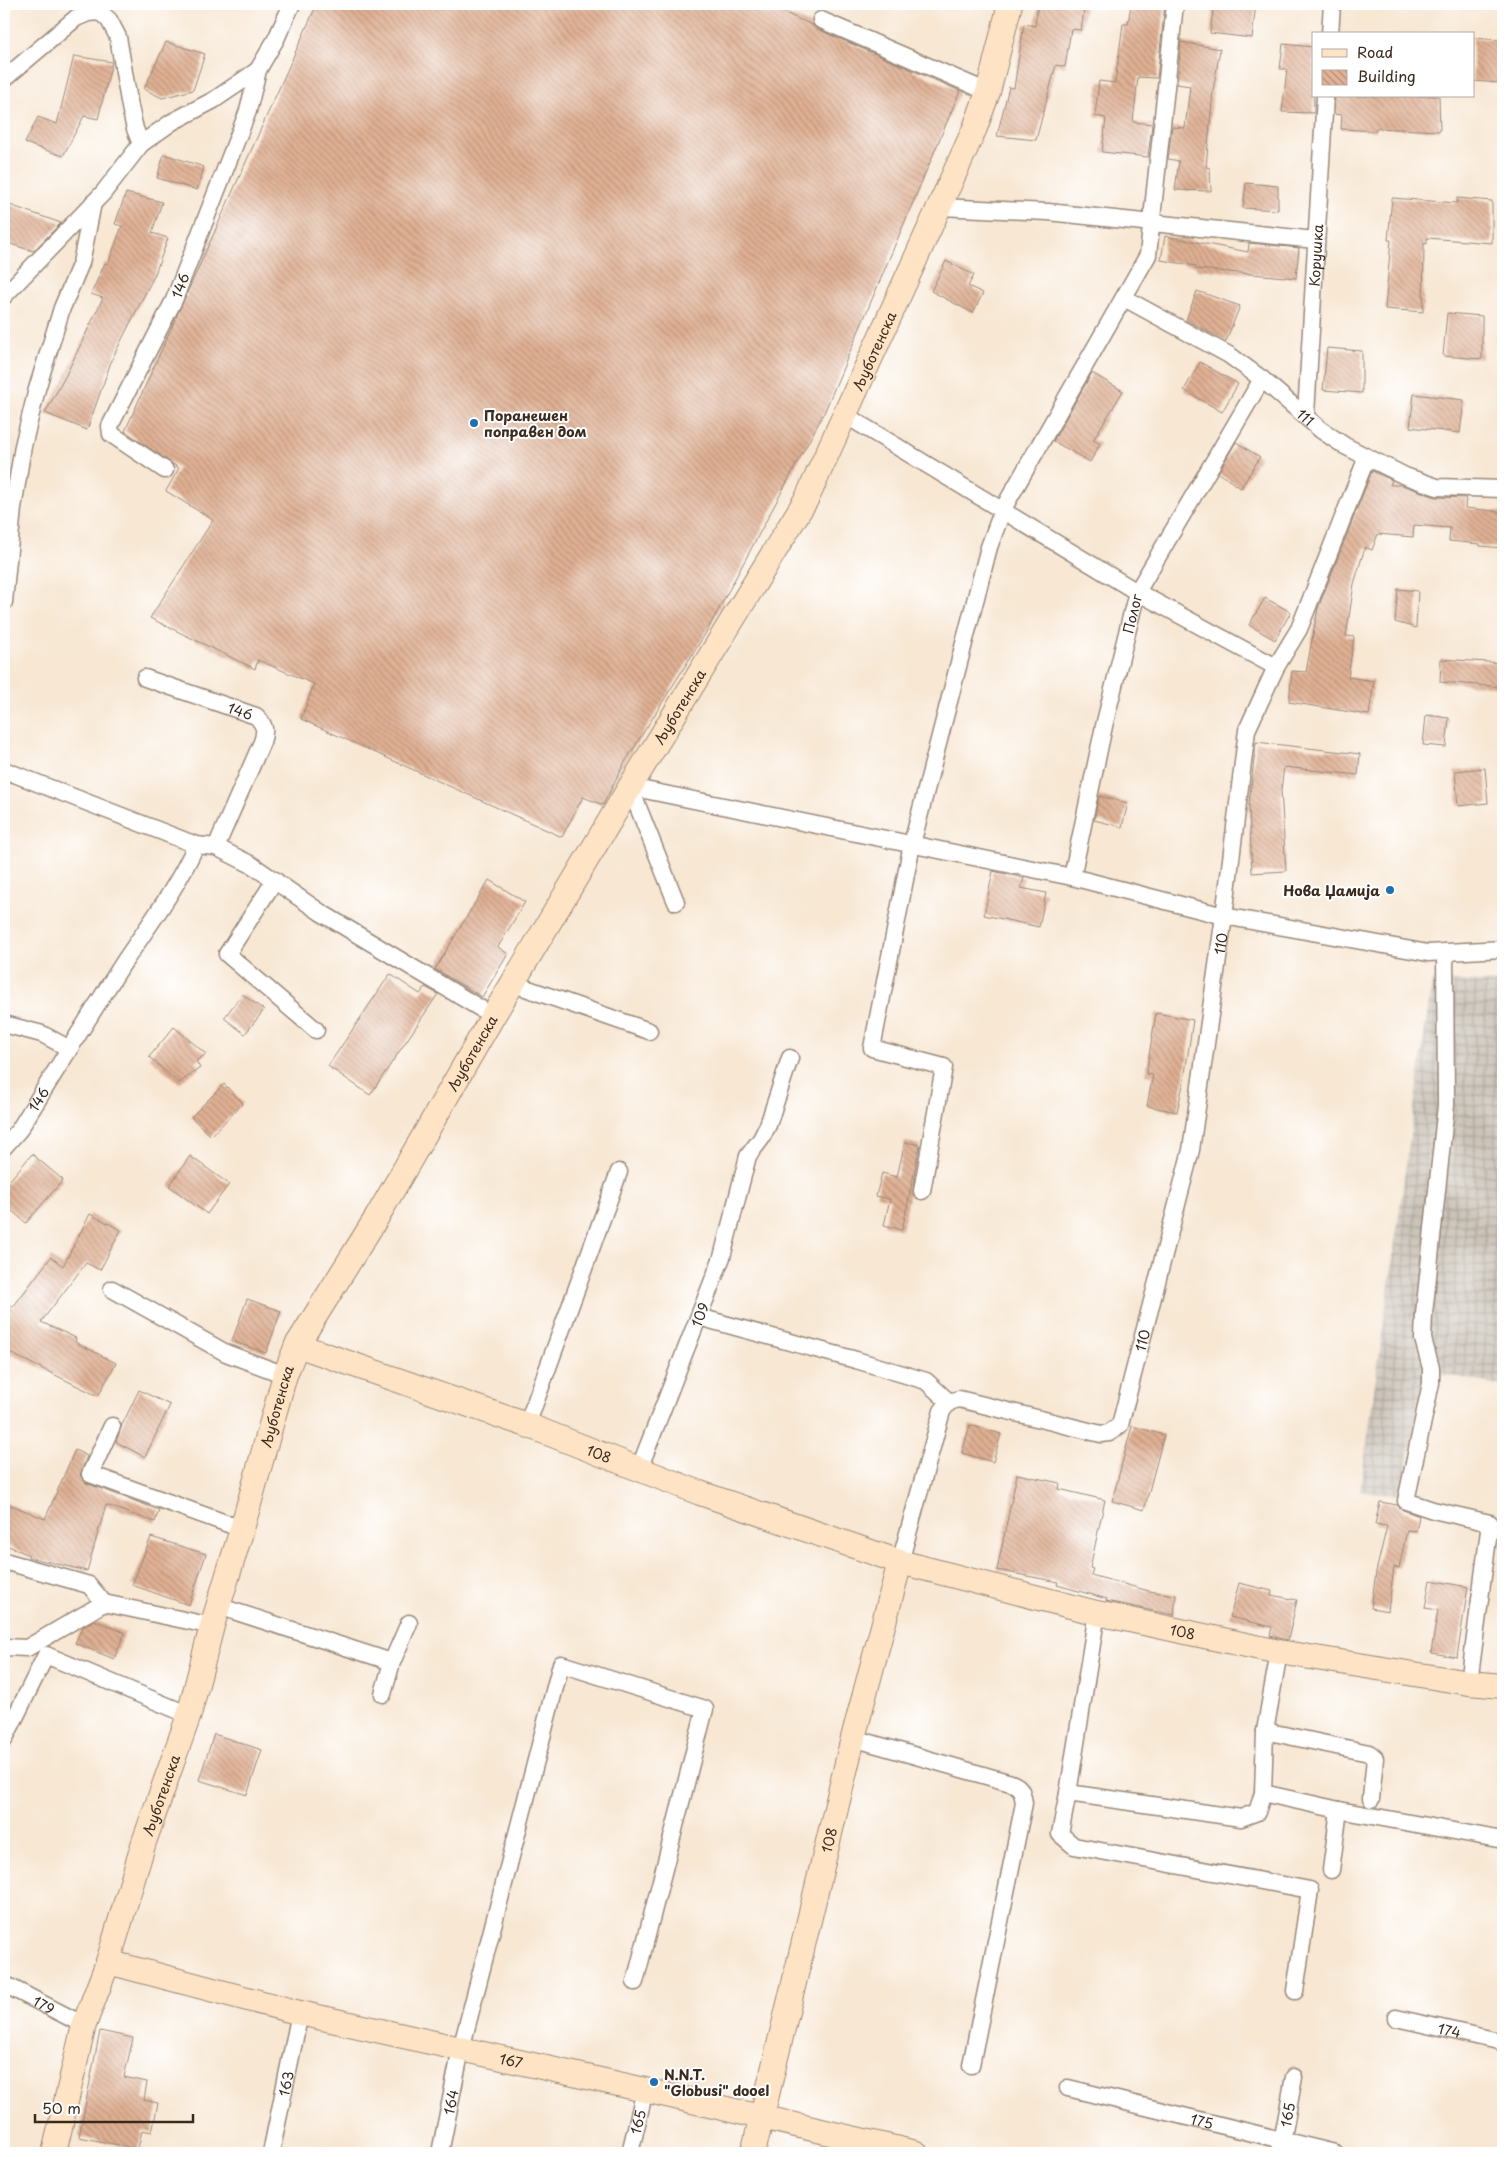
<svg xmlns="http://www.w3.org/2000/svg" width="1507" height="2157" font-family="'Playpen Sans',sans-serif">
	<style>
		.industrial { fill: url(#industrial-grid) }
		.building { fill: url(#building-back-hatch) }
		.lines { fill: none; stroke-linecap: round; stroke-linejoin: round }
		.street-casing { stroke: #998878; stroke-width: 19 }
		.secondary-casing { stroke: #998878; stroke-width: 26 }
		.street { stroke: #fff; stroke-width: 16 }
		.secondary { stroke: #fee4c5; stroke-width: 24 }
		.poi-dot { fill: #1f6fb2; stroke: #fff; stroke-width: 2 }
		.labels { text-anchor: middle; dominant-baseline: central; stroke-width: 4; stroke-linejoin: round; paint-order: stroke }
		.street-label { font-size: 14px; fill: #3b2a1e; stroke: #fff }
		.poi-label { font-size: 14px; font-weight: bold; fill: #3b2a1e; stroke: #fff; text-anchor: start }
	</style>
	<defs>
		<pattern id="industrial-grid" width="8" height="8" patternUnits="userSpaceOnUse" patternTransform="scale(1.25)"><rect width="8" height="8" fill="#cbc3b8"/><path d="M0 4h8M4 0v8" fill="none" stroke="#a69f95"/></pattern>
		<pattern id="building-back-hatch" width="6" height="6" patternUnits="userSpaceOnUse" patternTransform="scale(1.25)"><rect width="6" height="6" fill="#e0b194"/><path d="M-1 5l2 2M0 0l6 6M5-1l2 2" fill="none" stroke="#b79078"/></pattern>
	</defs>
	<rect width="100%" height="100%" fill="#fff"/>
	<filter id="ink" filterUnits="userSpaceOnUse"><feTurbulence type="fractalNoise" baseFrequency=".02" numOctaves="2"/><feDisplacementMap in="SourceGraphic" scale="10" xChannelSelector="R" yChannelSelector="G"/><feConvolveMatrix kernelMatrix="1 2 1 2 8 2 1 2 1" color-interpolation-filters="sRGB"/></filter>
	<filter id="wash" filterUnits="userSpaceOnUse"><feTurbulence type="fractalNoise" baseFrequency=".0096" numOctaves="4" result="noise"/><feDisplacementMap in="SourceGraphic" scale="20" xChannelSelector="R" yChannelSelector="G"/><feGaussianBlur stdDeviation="1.12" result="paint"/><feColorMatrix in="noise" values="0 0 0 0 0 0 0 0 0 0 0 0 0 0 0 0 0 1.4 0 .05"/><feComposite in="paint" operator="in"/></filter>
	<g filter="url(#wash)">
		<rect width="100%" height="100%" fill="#f7e7d3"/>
		<polygon class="industrial" points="1432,980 1503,983 1503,1386 1426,1371 1401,1495 1360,1491"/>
		<g id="blocks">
			<g class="building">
				<polygon points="317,4 765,4 812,25 817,29 960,91 824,413 707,631 625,762 603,805 583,797 562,837 301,719 314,684 258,660 255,669 150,618 213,520 166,491 179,468 125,431"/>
				<polygon points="1038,4 1085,4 1081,30 1071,29 1065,67 1056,65 1036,140 997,136 1009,87 1014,88 1024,24 1035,26"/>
				<polygon points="1131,4 1165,4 1157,78 1138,77 1133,122 1152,124 1148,157 1102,152 1106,118 1095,116 1099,81 1115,83 1123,24 1128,24"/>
				<polygon points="1214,4 1256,4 1252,38 1210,33"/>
				<polygon points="1473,38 1500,40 1500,83 1473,81"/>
				<polygon points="166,42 205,54 193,90 162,98 144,89"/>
				<polygon points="1181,42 1220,49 1213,91 1206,167 1210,168 1211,191 1175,190 1179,161 1168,159 1172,127 1185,128 1190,86 1177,84"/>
				<polygon points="1283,44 1313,47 1314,113 1282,112 1287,69 1280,69"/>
				<polygon points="74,56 112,62 98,119 84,116 63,156 25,143 38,117 57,124"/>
				<polygon points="1335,96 1439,96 1440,131 1376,128 1376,131 1341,129 1342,115 1334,114"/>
				<polygon points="164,154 204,167 197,190 157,178"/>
				<polygon points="1246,183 1278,186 1278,210 1243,208"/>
				<polygon points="126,193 162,202 152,233 168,238 155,274 112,359 87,430 45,413 65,377 103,298 91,294 105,263 108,264 122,226 115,224"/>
				<polygon points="1392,198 1457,203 1457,198 1492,201 1492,243 1427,238 1427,244 1424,243 1423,312 1385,309 1391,240 1388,240"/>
				<polygon points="4,203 61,223 33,251 4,242"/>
				<polygon points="1165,236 1248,252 1249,243 1299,248 1296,278 1196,269 1196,266 1161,260"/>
				<polygon points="946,261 974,275 968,286 983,293 973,313 931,291"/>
				<polygon points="1197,291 1240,306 1226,341 1186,320"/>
				<polygon points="1447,313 1482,316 1482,359 1443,356"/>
				<polygon points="1327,348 1362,351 1362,393 1323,390"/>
				<polygon points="1200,362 1238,384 1222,412 1184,390"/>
				<polygon points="1092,373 1123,391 1093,440 1100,444 1090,462 1053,441"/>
				<polygon points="1414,394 1464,400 1460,433 1410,427"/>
				<polygon points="1236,442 1260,457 1241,488 1218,473"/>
				<polygon points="1372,471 1392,480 1390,485 1402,485 1436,497 1466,498 1465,508 1503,512 1503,548 1480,546 1480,544 1449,541 1450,528 1414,525 1413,537 1378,534 1372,550 1365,547 1354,584 1346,636 1354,637 1348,677 1374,681 1369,715 1289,702 1292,671 1306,672 1318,608"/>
				<polygon points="1398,589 1418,591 1416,628 1395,622"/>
				<polygon points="1265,598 1291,612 1275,640 1249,625"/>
				<polygon points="1441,659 1503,663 1503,687 1440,682"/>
				<polygon points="1426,715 1449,718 1446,747 1423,745"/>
				<polygon points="1256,742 1360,754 1358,775 1284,767 1281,790 1286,871 1252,873 1249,805"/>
				<polygon points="1485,768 1488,803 1458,806 1455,771"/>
				<polygon points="1099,796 1128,803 1122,827 1094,820"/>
				<polygon points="993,871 1024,878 1021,888 1046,893 1039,927 984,915"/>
				<polygon points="489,880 525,902 498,947 508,954 482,997 435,969"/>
				<polygon points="390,974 420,994 425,987 438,994 370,1095 328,1066"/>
				<polygon points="242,994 264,1010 245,1034 224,1018"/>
				<polygon points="1156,1013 1193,1020 1184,1080 1177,1112 1147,1106 1153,1075 1146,1074"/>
				<polygon points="174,1027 206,1054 196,1061 200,1068 179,1083 149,1057"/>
				<polygon points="224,1084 243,1103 211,1136 191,1117"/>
				<polygon points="905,1142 920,1145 902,1230 884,1225 890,1199 876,1196 882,1173 897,1177"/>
				<polygon points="32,1154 63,1180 26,1223 4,1204 4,1187"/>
				<polygon points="190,1156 229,1184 207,1214 169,1186"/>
				<polygon points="90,1214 121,1230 100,1270 86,1263 41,1322 76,1338 75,1342 116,1363 98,1396 4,1350 4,1303 13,1307 51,1257 63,1266"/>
				<polygon points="247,1299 281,1311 266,1353 232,1341"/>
				<polygon points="139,1390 170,1405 145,1457 116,1442 122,1425"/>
				<polygon points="970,1425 1001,1434 993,1462 962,1453"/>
				<polygon points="1132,1426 1164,1435 1144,1510 1112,1501"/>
				<polygon points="75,1450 87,1456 80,1475 86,1483 159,1510 155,1522 106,1505 87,1571 28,1557 29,1555 4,1544 4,1502 45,1519"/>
				<polygon points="1017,1474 1060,1483 1059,1489 1105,1500 1090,1568 1093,1569 1091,1575 1149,1591 1176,1595 1174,1615 1106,1601 1107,1599 1057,1585 1058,1582 997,1570"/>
				<polygon points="1380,1502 1397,1505 1403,1510 1419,1516 1416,1531 1407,1530 1399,1568 1394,1567 1388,1611 1371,1608 1376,1572 1387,1526 1375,1524"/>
				<polygon points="151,1537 206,1554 189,1605 132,1585"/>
				<polygon points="1430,1580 1468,1587 1457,1657 1431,1653 1438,1610 1425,1608"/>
				<polygon points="1239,1583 1272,1591 1271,1595 1297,1600 1288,1640 1270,1636 1272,1627 1230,1617"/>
				<polygon points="94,1620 125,1633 114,1659 75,1643 82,1628"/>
				<polygon points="214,1734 262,1750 247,1795 199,1780"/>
				<polygon points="100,2031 133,2038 124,2077 147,2082 144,2100 158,2103 152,2132 142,2130 138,2149 79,2137"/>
			</g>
		</g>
	</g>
	<g filter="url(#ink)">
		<use href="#blocks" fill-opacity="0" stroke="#998878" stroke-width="1"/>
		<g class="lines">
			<defs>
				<g id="street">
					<polyline points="821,20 988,92"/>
					<polyline points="1330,34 1332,4"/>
					<polyline points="4,79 76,18 88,13 100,12 109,20 118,37 130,107 135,129 141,144"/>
					<polyline points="940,207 1048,212 1315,240"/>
					<polyline points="4,296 103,193 141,144 172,122 214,100 258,70"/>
					<path id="s1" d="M 1124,298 L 1229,355 L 1262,379 L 1321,430 L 1345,446 L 1405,476 L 1437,487 L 1503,489"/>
					<path id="s2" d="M 1306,414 L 1325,96"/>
					<polyline points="845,415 1137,592 1276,667"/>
					<path id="s3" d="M 165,470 L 111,434 L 110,426 L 174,300 L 248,111 L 258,70 L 276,39 L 292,4"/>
					<polyline points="4,602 13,508 23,446 37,389 62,308 81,263 93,203"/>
					<path id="s4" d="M 145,678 L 256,716 C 265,725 266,730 262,742 L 216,847"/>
					<polyline points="4,770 196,845 216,847 252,865 320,912 493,1016"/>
					<polyline points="630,787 1072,877 1224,916 1428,953 1503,949"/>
					<polyline points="630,787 676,902"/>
					<path id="s5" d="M 1072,877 L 1104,726 L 1137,592 L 1262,379"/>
					<polyline points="275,880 227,954 316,1030"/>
					<polyline points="1445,952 1446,1105 1424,1314 1423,1339 1431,1368 1431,1383 1406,1501 1433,1510 1490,1523 1469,1683"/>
					<polyline points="514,984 649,1031"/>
					<polyline points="4,1024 42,1034 70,1049"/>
					<path id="s6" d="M 4,1147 L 19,1130 C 53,1075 87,1020 122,965 C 148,926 177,888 196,845"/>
					<polyline points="922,1191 944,1067 872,1048 912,844 989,547 1003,509 1148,255 1175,4"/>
					<polyline points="112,1289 226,1353 285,1375"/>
					<polyline points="699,1317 856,1360 926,1381 949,1402"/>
					<polyline points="527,1425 619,1172"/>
					<polyline points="112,1426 90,1474 242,1529"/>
					<path id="s7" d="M 639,1469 L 722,1257 L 748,1156 L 761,1139 L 768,1125 L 790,1058"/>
					<polyline points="4,1561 89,1585 104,1603 212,1626"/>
					<path id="s8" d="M 900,1562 L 942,1411 L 949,1402 L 959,1399 L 1101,1434 L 1109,1433 L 1120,1425 L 1191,1150 L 1224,916 L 1247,730 L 1276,667 L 1299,629 L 1367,457"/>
					<polyline points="218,1606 392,1662"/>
					<polyline points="1097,1613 1068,1793 1060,1834 1074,1846 1310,1890 1295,1991"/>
					<polyline points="4,1647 27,1648 104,1603"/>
					<polyline points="1279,1652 1265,1731 1263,1793 1339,1810 1503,1840"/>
					<polyline points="383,1694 392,1662 409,1623"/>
					<polyline points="1265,1731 1369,1753 1375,1758 1371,1799"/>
					<path d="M 853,1738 L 1011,1783 C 1022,1787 1022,1792 1024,1803 L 971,2065"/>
					<polyline points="4,1740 46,1655 189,1715"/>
					<polyline points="1068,1793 1241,1818 1257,1812 1263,1793"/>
					<polyline points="1331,1870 1339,1810"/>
					<path id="s9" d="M 4,1984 L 84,2025"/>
					<path id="s10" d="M 1396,2018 L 1503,2042"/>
					<path id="s11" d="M 1068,2088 L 1335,2153"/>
					<path id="s12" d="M 271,2153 L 300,2013"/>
					<path id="s13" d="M 440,2153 L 461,2049 L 561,1664 L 705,1709 L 635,1982"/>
					<path id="s14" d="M 630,2153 L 645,2090"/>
					<path id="s15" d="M 1280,2153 L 1294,2077"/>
				</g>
				<g id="secondary">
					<path id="s16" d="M 297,1345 L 527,1425 L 700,1493 L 900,1562 L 1097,1613 L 1279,1652 L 1469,1683 L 1503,1686"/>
					<path id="s17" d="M 108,1962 L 300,2013 L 645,2090 L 916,2153"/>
					<path id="s18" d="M 54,2153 L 84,2025 L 108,1962 L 144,1842 L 189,1715 L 212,1626 L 242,1529 L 285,1375 L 297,1345 L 377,1217 L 493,1016 L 630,787 L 807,498 L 975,128 L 988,92 L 1010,4"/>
					<path id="s19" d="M 753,2153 L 853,1738 L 900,1562"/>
				</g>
			</defs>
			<use href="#street" class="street-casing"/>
			<use href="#secondary" class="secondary-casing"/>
			<use href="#street" class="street"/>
			<use href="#secondary" class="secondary"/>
		</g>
	</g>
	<g class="poi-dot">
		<circle cx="474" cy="423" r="5"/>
		<circle cx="1390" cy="890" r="5"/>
		<circle cx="654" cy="2082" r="5"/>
	</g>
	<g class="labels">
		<g class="street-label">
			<text stroke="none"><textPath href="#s2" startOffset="159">Корушка</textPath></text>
			<text stroke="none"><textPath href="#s3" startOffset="230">146</textPath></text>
			<text stroke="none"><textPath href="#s18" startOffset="1995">Љуботенска</textPath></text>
			<text stroke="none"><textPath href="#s1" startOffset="218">111</textPath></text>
			<text stroke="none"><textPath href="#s5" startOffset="270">Полог</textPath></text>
			<text stroke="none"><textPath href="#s18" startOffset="1589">Љуботенска</textPath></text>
			<text stroke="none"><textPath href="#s4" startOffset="101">146</textPath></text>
			<text stroke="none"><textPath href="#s8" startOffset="839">110</textPath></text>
			<text stroke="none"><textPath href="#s18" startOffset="1185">Љуботенска</textPath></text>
			<text stroke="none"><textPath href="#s6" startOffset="59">146</textPath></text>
			<text stroke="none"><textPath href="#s7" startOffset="166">109</textPath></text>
			<text stroke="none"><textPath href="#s8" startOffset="434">110</textPath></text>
			<text stroke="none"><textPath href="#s18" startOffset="780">Љуботенска</textPath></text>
			<text stroke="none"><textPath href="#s16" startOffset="321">108</textPath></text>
			<text stroke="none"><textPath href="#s16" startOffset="932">108</textPath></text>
			<text stroke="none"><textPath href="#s18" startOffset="374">Љуботенска</textPath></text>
			<text stroke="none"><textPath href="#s19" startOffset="322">108</textPath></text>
			<text stroke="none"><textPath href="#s9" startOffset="45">179</textPath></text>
			<text stroke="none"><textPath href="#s10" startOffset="55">174</textPath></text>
			<text stroke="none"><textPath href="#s17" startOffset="415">167</textPath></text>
			<text stroke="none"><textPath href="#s12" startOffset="71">163</textPath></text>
			<text stroke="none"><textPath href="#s13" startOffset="52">164</textPath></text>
			<text stroke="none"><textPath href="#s15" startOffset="39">165</textPath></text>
			<text stroke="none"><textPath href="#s11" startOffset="138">175</textPath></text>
			<text stroke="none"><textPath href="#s14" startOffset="32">165</textPath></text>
		</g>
		<g class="poi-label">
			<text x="484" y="415">Поранешен<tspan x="484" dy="16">поправен дом</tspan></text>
			<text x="1380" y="890" text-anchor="end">Нова Џамија</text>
			<text x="664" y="2074">N.N.T.<tspan x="664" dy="16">"Globusi" dooel</tspan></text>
		</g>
	</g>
	<rect width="1507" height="2157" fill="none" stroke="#fff" stroke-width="20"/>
	<rect x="1312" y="32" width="162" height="65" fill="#ffffff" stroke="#b1aaa5"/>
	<rect x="1322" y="49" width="25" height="8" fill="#fee4c5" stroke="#b1aaa5"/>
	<text x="1357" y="58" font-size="15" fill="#3b2a1e">Road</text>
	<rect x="1322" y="70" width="25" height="15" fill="url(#building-back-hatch)" stroke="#b1aaa5"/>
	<text x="1357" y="82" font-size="15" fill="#3b2a1e">Building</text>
	<path d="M35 2114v8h158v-8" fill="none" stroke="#3b2a1e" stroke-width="2.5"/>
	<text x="42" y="2114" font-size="15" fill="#3b2a1e" stroke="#ffffff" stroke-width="4" paint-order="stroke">50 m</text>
</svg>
